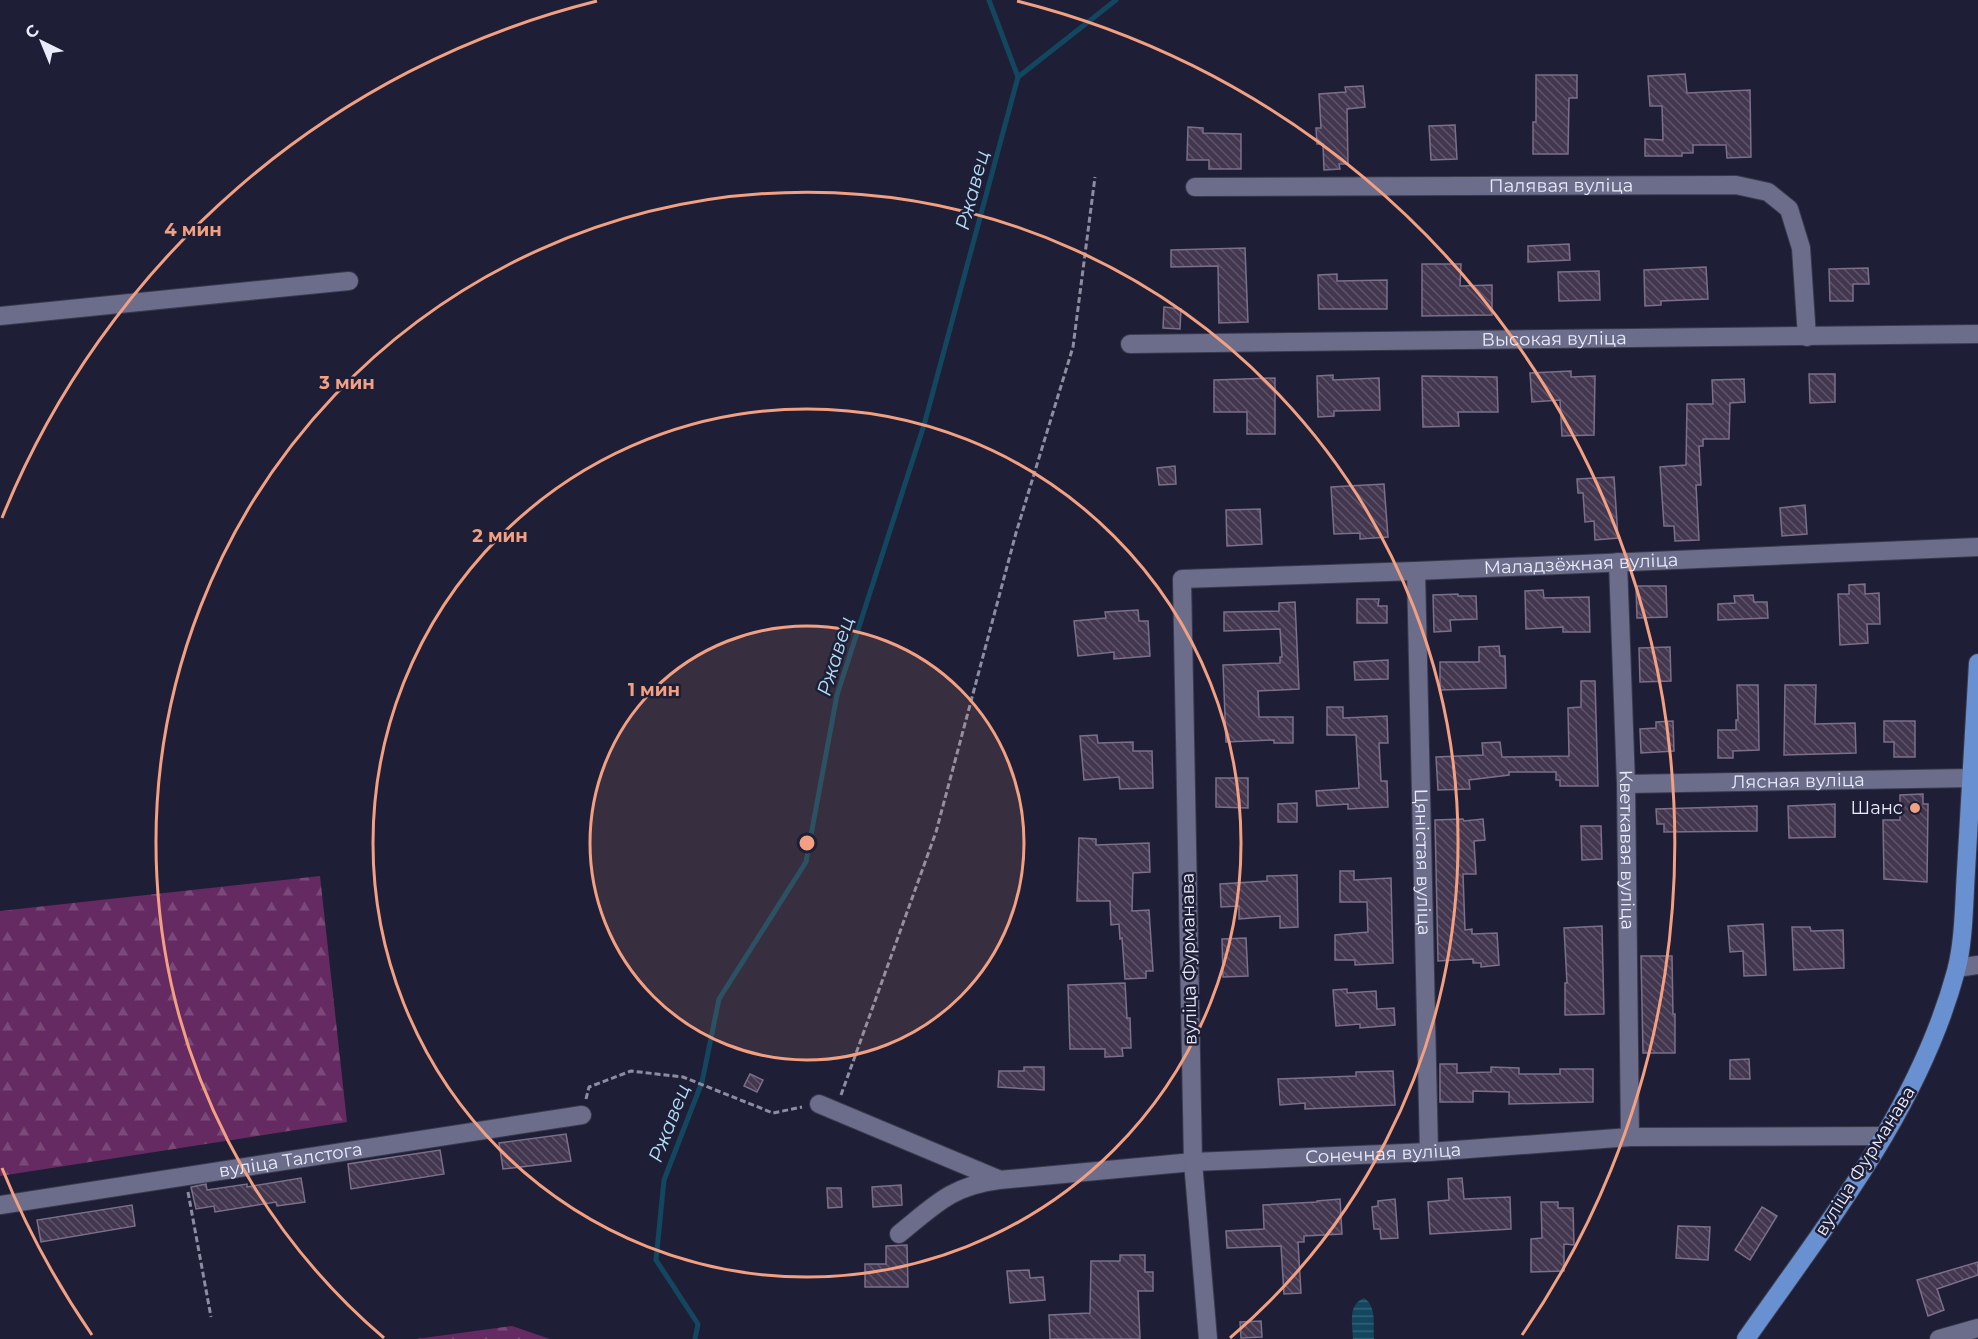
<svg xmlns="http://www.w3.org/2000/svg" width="1978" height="1339" font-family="Montserrat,sans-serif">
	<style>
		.forest { fill: url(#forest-firs) }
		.water { fill: url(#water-rules) }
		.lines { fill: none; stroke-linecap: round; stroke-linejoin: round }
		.stream { stroke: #12475f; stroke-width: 5 }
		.building { fill: url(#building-back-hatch); stroke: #7b6f8a; stroke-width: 1.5 }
		.minor-casing { stroke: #3a3a4e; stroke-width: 20 }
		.major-casing { stroke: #3a3a4e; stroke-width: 20 }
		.path { stroke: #8c8da1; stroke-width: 3; stroke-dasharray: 6 3; stroke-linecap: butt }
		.minor { stroke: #6b6d8a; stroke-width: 18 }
		.major { stroke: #6990d0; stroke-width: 18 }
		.ring { fill: none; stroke: #f2a081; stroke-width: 3 }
		.poi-dot { fill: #f2a081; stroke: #1e1f36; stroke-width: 2 }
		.labels { text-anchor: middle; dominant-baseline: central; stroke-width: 5; stroke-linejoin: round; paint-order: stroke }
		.street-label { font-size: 18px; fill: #eaecfc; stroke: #1e1f36 }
		.poi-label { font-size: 18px; fill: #eaecfc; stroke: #1e1f36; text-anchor: end }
		.water-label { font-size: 20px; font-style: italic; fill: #b3e0f8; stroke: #1e1f36 }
		.centre { fill: #f2a081; stroke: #1e1f36; stroke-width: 3 }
		.ring-label { font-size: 18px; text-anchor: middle; font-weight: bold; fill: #f2a081; stroke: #1e1f36; stroke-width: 5; stroke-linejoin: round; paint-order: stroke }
	</style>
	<defs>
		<pattern id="forest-firs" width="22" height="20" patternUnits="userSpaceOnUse" patternTransform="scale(1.5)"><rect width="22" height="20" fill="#652a62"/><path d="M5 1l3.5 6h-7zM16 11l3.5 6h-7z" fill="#7b4979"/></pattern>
		<pattern id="water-rules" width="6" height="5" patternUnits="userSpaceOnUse" patternTransform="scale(1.5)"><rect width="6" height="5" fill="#12475f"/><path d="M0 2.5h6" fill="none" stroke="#356277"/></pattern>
		<pattern id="building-back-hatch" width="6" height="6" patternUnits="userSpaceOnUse" patternTransform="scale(1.5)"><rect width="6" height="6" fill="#433750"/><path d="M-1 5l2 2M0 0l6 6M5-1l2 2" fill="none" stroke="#5e546a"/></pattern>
	</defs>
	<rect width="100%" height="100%" fill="#1e1f36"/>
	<g class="forest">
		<polygon points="320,876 347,1122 0,1176 0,911"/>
		<polygon points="512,1326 550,1339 416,1339"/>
	</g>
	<path class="water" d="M 1364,1298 C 1377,1306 1373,1326 1374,1339 L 1353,1339 C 1353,1324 1347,1305 1364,1298 Z"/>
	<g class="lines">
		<g class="stream">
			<polyline points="989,0 1018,77"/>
			<polyline points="695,1339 698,1324 656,1260 664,1180 702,1082 719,999 806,862 837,695 924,425 1018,77 1116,0"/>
		</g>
	</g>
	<g class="building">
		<polygon points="1685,74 1687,93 1750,90 1751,157 1727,158 1726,145 1693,145 1693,153 1682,153 1682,156 1645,156 1645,139 1663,140 1662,106 1650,106 1648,76"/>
		<polygon points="1536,75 1577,75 1577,98 1569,98 1568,154 1533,154 1533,122 1536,122"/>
		<polygon points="1363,86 1365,107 1347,109 1348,164 1339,164 1340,169 1324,170 1323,144 1317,144 1316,128 1321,128 1319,94 1346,92 1345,87"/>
		<polygon points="1455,125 1457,159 1431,160 1429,126"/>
		<polygon points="1188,127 1203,128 1203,133 1241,134 1241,169 1209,169 1209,160 1187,160"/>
		<polygon points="1569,244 1570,260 1528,262 1528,246"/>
		<polygon points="1245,248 1248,322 1219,323 1218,266 1171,267 1171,250"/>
		<polygon points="1422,264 1461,264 1460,286 1492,285 1492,315 1422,316"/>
		<polygon points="1706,267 1708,299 1661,301 1661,305 1645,306 1644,270"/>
		<polygon points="1868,268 1869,284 1853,284 1853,301 1830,301 1829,269"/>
		<polygon points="1599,271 1600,300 1559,301 1558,272"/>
		<polygon points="1337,274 1337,281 1387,280 1387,309 1319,309 1318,275"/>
		<polygon points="1164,307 1181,309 1180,329 1163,328"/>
		<polygon points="1571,371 1571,377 1595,376 1594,435 1562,436 1560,400 1532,402 1530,373"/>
		<polygon points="1809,374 1835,374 1835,402 1810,403"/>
		<polygon points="1333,375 1333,380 1379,378 1380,410 1334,411 1334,416 1318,417 1317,376"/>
		<polygon points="1422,376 1497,377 1498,412 1458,412 1459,426 1423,427"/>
		<polygon points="1275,378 1275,434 1247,434 1247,412 1214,412 1214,380"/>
		<polygon points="1744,379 1745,402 1730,403 1729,439 1703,439 1703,446 1699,446 1701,485 1696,485 1699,540 1675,541 1674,526 1664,526 1660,467 1686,465 1687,404 1713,404 1712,380"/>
		<polygon points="1175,466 1176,484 1159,485 1157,468"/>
		<polygon points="1614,477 1618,538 1595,540 1594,521 1585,522 1583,493 1578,493 1577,479"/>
		<polygon points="1384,484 1388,537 1360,539 1360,533 1334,534 1331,487"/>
		<polygon points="1805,505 1807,534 1782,536 1780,508"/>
		<polygon points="1260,509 1262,544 1227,546 1226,510"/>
		<polygon points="1865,584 1865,594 1879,593 1880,624 1867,624 1868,643 1840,645 1838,594 1849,594 1849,585"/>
		<polygon points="1636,586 1666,586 1667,617 1637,618"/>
		<polygon points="1543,590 1544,598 1589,597 1590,632 1563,632 1563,627 1526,629 1525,591"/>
		<polygon points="1458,594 1458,596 1476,596 1477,619 1450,620 1451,631 1434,632 1433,595"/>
		<polygon points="1753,595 1754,602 1767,602 1768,618 1718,620 1718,604 1735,603 1734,596"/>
		<polygon points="1357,599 1379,599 1378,606 1387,606 1387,623 1357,623"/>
		<polygon points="1295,602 1299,689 1258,691 1259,717 1293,717 1293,743 1274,743 1274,740 1226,742 1223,665 1280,663 1280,657 1282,657 1280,629 1224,631 1224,612 1279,611 1279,603"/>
		<polygon points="1138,610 1139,621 1148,621 1150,656 1114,659 1114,652 1078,656 1074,621 1106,618 1105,612"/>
		<polygon points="1499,646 1500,656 1505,656 1506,688 1440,690 1440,662 1479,662 1479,647"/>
		<polygon points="1670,647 1671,681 1640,682 1639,648"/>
		<polygon points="1388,660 1388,679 1355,680 1354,662"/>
		<polygon points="1581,681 1595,681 1598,786 1560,786 1560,780 1556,780 1556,772 1509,772 1509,775 1469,780 1470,789 1438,790 1436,757 1483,755 1482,743 1500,742 1502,757 1569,756 1568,708 1581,707"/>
		<polygon points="1737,685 1758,685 1759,750 1733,751 1733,758 1718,758 1718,730 1736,730 1736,720 1738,720"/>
		<polygon points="1785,685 1816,685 1815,724 1855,723 1856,753 1784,755"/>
		<polygon points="1327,707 1343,707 1343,718 1387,716 1388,743 1379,743 1381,781 1387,781 1388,807 1348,809 1348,804 1317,806 1316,791 1359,788 1356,735 1327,735"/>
		<polygon points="1673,721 1674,751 1641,753 1640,729 1656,728 1656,722"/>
		<polygon points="1884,721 1915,721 1915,757 1894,757 1894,742 1884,742"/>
		<polygon points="1097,735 1098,743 1133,742 1133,751 1152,751 1153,788 1120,789 1119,777 1084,780 1080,736"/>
		<polygon points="1216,778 1248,778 1248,808 1216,807"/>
		<polygon points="1923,794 1923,804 1928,804 1927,882 1884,879 1883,820 1900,820 1900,795"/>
		<polygon points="1297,803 1297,822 1278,822 1278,804"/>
		<polygon points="1835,804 1835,837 1789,838 1788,806"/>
		<polygon points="1757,806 1757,831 1664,832 1664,824 1657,824 1656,809"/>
		<polygon points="1463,819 1464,821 1483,819 1485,840 1474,841 1476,874 1463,874 1465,930 1472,929 1472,934 1497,933 1499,965 1481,967 1481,963 1473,963 1473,959 1438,961 1435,820"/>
		<polygon points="1581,826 1601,826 1602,859 1582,860"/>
		<polygon points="1079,838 1096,839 1096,845 1149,843 1150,872 1133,873 1132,911 1149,910 1153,971 1146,971 1146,978 1125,979 1122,938 1120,939 1119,924 1111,925 1110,901 1077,901"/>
		<polygon points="1340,871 1354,871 1354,880 1391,878 1393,963 1355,965 1355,960 1335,960 1335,935 1368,932 1367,902 1340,902"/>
		<polygon points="1297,875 1298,927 1280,928 1280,916 1239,919 1239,906 1221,907 1220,884 1267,881 1267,876"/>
		<polygon points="1763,924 1766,975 1744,976 1743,951 1730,952 1728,926"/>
		<polygon points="1602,926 1604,1014 1565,1015 1565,983 1567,983 1564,928"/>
		<polygon points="1792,927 1810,927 1811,931 1843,930 1844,968 1794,970"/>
		<polygon points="1246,938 1248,976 1223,977 1222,939"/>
		<polygon points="1641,956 1672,956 1673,1014 1675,1014 1675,1053 1643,1053"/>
		<polygon points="1125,983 1127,1018 1130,1018 1131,1048 1122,1048 1123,1056 1105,1057 1105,1049 1070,1049 1068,985"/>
		<polygon points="1347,989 1347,993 1376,991 1377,1009 1394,1008 1395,1025 1360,1028 1360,1024 1336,1026 1333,990"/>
		<polygon points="1749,1059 1750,1079 1730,1079 1730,1060"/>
		<polygon points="1440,1064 1457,1064 1457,1073 1491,1072 1491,1067 1519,1068 1519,1074 1560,1074 1560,1069 1593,1069 1593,1102 1509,1104 1509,1092 1473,1091 1473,1102 1440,1102"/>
		<polygon points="1024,1067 1044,1067 1044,1090 998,1087 999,1071 1024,1071"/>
		<polygon points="1393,1071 1395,1105 1305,1109 1305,1103 1280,1105 1278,1079 1356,1076 1356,1072"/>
		<polygon points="750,1074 763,1080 757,1092 744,1086"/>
		<polygon points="566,1134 571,1161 503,1169 499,1143"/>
		<polygon points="440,1150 444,1174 351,1189 348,1164"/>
		<polygon points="301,1178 305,1202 277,1206 276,1202 215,1212 214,1206 196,1209 191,1187 206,1184 207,1190 247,1184 247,1187"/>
		<polygon points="1462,1178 1464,1199 1510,1197 1511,1229 1430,1234 1428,1202 1449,1200 1448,1179"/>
		<polygon points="901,1185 902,1205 873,1207 872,1187"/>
		<polygon points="827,1188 841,1188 842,1207 828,1208"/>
		<polygon points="1340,1199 1342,1234 1304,1236 1304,1242 1298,1242 1301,1293 1284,1294 1281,1246 1227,1248 1226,1231 1264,1229 1263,1205 1317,1202 1317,1201"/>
		<polygon points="1395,1199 1398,1238 1381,1239 1380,1229 1374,1229 1372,1207 1378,1206 1378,1201"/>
		<polygon points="1541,1202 1558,1202 1558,1208 1573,1208 1574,1245 1564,1244 1564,1271 1531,1272 1531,1239 1542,1238"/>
		<polygon points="132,1205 135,1226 41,1242 37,1220"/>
		<polygon points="1762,1207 1777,1216 1750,1260 1735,1250"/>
		<polygon points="1678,1226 1710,1227 1708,1260 1676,1258"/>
		<polygon points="907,1245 908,1287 865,1287 865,1264 886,1264 886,1246"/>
		<polygon points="1120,1255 1145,1255 1145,1272 1153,1272 1153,1291 1138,1291 1140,1339 1050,1339 1049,1315 1090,1313 1091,1261 1120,1261"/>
		<polygon points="1978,1262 1978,1275 1937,1289 1944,1310 1928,1316 1917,1280"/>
		<polygon points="1029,1270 1030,1278 1043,1277 1045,1300 1010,1303 1007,1271"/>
		<polygon points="1261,1321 1262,1337 1241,1338 1240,1322"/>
	</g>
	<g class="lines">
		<defs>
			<g id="minor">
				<path id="s1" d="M 1195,187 L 1736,185 L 1768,192 L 1789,209 L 1801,248 L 1807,337"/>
				<polyline points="0,316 349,281"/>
				<path id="s2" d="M 1130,344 L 1978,334"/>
				<path id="s3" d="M 1618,562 L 1626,784 L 1630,1137"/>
				<path id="s4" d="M 1416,571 L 1429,1152"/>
				<path id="s5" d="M 1626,784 L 1971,778"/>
				<polyline points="1957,968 1978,965"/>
				<polyline points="819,1104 998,1179"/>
				<path id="s6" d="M 0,1205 L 582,1115"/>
				<path id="s7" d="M 899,1234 C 935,1205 951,1186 999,1180 L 1193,1162 L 1429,1152 L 1630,1137 L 1884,1136"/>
				<path id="s8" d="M 1208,1339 L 1193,1162 L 1182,579 L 1416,571 L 1978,547"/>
				<polyline points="1939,1339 1978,1328"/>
			</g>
			<path id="major" d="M 1746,1339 C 1827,1223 1919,1109 1956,971 C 1964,942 1964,902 1966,871 C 1970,802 1974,733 1978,663"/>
		</defs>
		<use href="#minor" class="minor-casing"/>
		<use href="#major" class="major-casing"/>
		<g class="path">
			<polyline points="841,1095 936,832 1016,533 1073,347 1095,177"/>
			<polyline points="586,1099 589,1087 631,1071 683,1077 773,1113 802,1107"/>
			<polyline points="188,1192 211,1317"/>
		</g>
		<use href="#minor" class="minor"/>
		<use href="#major" class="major"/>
	</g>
	<circle cx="807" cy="843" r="217" fill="#f2a081" fill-opacity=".12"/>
	<g class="ring">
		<circle cx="807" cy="843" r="217"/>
		<circle cx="807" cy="843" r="434"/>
		<path d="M384 1338A651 651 0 1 1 1230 1338"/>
		<path d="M92 1335A868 868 0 0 1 2 1168M2 518A868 868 0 0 1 597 1M1017 1A868 868 0 0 1 1522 1335"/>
	</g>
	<circle class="poi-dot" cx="1915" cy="808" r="6"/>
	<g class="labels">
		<g class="street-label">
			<text stroke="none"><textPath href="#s1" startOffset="366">Палявая вуліца</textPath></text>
			<text stroke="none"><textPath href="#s2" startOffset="424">Высокая вуліца</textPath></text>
			<text stroke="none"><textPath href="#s8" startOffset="1160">Маладзёжная вуліца</textPath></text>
			<text stroke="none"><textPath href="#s5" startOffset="172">Лясная вуліца</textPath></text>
			<text stroke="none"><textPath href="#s3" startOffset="288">Кветкавая вуліца</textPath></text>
			<text stroke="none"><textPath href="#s4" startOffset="291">Цяністая вуліца</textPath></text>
			<text transform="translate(1189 959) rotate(-91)">вуліца Фурманава</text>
			<text stroke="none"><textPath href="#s7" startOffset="501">Сонечная вуліца</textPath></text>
			<text stroke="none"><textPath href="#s6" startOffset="294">вуліца Талстога</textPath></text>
			<text transform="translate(1865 1161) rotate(-58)">вуліца Фурманава</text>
		</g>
		<g class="poi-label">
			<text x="1903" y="808">Шанс</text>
		</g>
		<g class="water-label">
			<text transform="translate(972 190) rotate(-75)">Ржавец</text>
			<text transform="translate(835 656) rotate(-73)">Ржавец</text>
			<text transform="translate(669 1123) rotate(-69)">Ржавец</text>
		</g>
	</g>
	<circle cx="807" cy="843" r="9" class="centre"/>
	<g class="ring-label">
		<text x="193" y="236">4 мин</text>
		<text x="347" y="389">3 мин</text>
		<text x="500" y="542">2 мин</text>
		<text x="654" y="696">1 мин</text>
	</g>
	<g transform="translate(42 42) rotate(317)" stroke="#1e1f36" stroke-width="4.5" paint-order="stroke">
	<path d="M0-4.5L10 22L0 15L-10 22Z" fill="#eaecfc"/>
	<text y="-9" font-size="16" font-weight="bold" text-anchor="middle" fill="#eaecfc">С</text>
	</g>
</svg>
